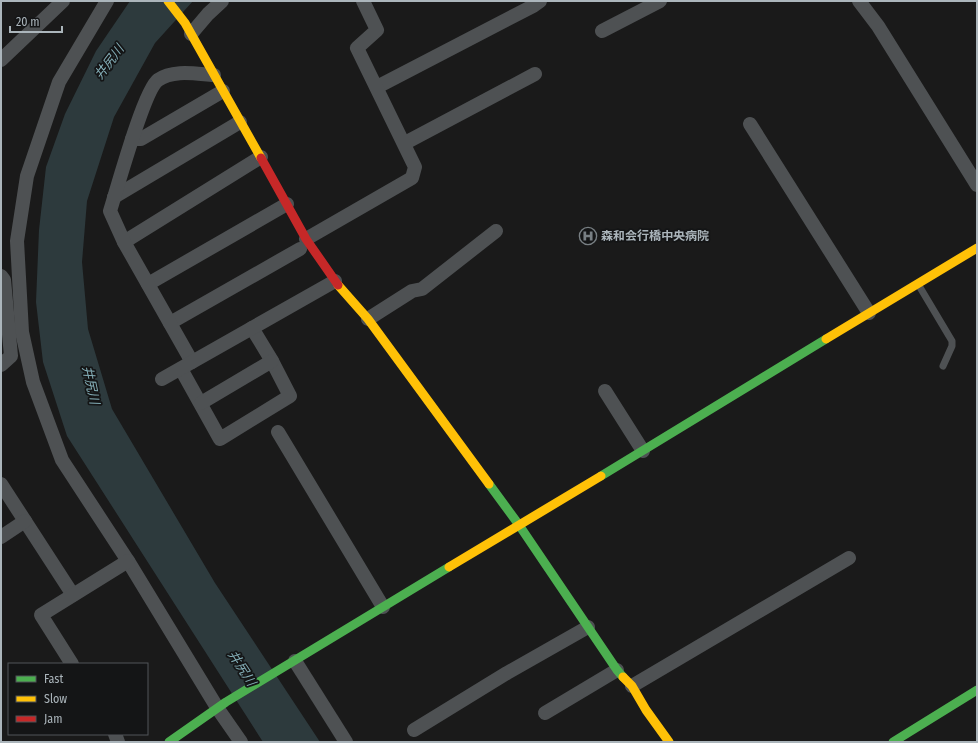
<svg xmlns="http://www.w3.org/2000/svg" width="978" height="743" font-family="'Fira Sans Condensed','Noto Sans JP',sans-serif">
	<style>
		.water { fill: #2d3a3d }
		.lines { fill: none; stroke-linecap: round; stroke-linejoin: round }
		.lane { stroke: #4e5153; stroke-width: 7 }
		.street { stroke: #4e5153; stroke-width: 14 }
		.fast { stroke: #4caf50; stroke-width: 9 }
		.slow { stroke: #ffc107; stroke-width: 9 }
		.jam { stroke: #c62828; stroke-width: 9 }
		.labels { text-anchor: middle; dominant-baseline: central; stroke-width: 3.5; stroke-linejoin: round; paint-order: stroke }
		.poi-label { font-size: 12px; font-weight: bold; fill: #abb5bb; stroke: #141516; text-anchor: start }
		.water-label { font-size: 13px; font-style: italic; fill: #83adb6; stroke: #141516 }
	</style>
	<rect width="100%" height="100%" fill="#1a1a1a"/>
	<polygon class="water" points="130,1 193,1 155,43 114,117 87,201 82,262 88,329 112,409 215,583 320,742 263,742 67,436 43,362 36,302 39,230 46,167 65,114 96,51"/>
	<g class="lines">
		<polyline class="lane" points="918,284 952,341 952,346 943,366"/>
		<g class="street">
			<polyline points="107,1 59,82 27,176 17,241 22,332 33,382 62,460 128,561 218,709 241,742"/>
			<polyline points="859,1 878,26 977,185"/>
			<polyline points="602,31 660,1"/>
			<polyline points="191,34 208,14 222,1"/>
			<polyline points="1,60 63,1"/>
			<polyline points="377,87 533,6 540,1"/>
			<polyline points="750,124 869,313"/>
			<polyline points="132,139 141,139 223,91"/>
			<polyline points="405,143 535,74"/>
			<polyline points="114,197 240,122"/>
			<polyline points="306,239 412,178 415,167 357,48 377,30 363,1"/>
			<polyline points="124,242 261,157"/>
			<polyline points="1,276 4,280 11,356 1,365"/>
			<polyline points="148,284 287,204"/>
			<polyline points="368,319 412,291 422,289 496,231"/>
			<polyline points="170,323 300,249"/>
			<path d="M 192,362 L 124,242 L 110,211 C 117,189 144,90 158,80 C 173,69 197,74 214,75"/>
			<polyline points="181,369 220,439 290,396 272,361 252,328"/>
			<polyline points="162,379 335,281"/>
			<polyline points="605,391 643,451"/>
			<polyline points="201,403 272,361"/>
			<polyline points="278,432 383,607"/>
			<polyline points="1,484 73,595"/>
			<polyline points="1,537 25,521"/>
			<polyline points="295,661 346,742"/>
			<polyline points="72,664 41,615 128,561"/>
			<polyline points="632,686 849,558"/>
			<polyline points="545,713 617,670"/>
			<polyline points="414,730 507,673 588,627"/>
			<polyline points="115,734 118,742"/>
		</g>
		<g class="fast">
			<polyline points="601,476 826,339"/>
			<polyline points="489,484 519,525 617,670 623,677"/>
			<polyline points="169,742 226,702 449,567"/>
			<polyline points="893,742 977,690"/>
		</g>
		<g class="slow">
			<polyline points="168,1 185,23 261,158"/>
			<polyline points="338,285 368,319 489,484"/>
			<polyline points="826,339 977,248"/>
			<polyline points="449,567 601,476"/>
			<polyline points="623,677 632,686 646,710 669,742"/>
		</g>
		<polyline class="jam" points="261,158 306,239 338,285"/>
	</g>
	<defs>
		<symbol id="hospital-ring" viewBox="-11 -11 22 22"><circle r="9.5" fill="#141516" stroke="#787f83" stroke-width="1.5"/><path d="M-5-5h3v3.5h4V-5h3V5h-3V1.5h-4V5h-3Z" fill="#787f83"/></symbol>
	</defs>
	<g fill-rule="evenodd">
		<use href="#hospital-ring" x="578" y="226" width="20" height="20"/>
	</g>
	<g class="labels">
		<g class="poi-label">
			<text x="601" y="236">森和会行橋中央病院</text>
		</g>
		<g class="water-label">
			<text transform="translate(109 62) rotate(-53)">井尻川</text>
			<text transform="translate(91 385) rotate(78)">井尻川</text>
			<text transform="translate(242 668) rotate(57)">井尻川</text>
		</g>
	</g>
	<rect width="978" height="743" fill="none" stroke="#abb5bb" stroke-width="4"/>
	<rect x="8" y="663" width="140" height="72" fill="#141516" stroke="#505558"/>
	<rect x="16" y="676" width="20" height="6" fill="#4caf50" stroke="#505558"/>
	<text x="44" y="683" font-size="12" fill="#abb5bb">Fast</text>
	<rect x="16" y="696" width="20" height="6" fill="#ffc107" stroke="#505558"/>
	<text x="44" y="703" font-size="12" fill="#abb5bb">Slow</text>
	<rect x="16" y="716" width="20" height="6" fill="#c62828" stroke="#505558"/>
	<text x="44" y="723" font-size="12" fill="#abb5bb">Jam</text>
	<path d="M10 26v6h52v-6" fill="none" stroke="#abb5bb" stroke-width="2"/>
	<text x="16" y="26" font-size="12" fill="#abb5bb" stroke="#141516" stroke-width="3" paint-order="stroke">20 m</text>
</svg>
